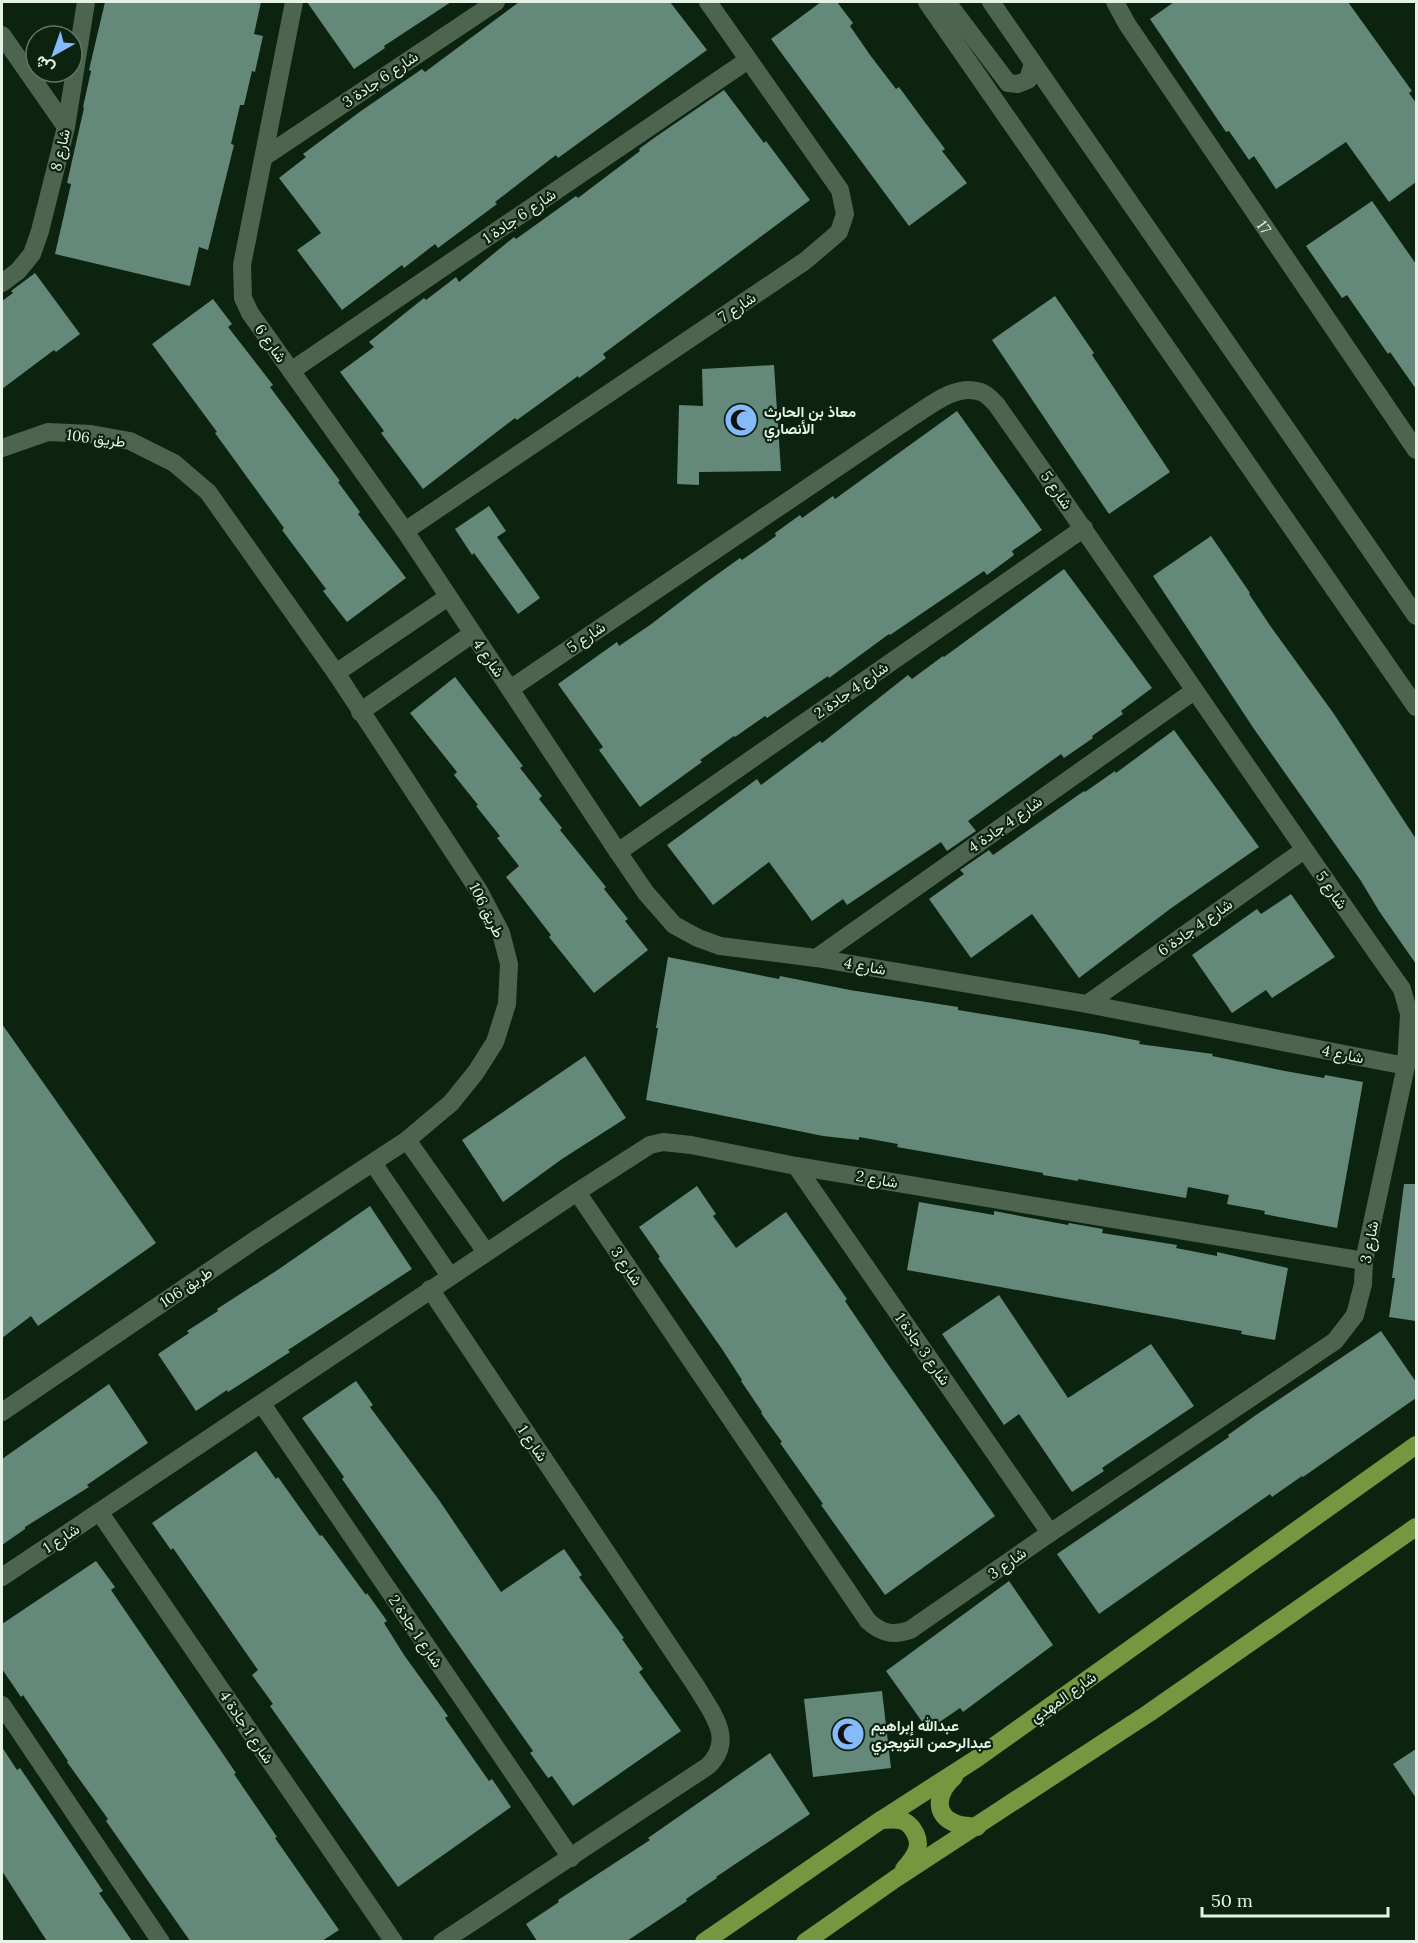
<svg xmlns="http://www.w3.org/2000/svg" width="1418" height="1943" font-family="Lora,Vazirmatn,serif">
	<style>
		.building { fill: #64887a }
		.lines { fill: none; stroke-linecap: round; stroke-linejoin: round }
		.minor { stroke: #4d654f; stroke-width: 18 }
		.major { stroke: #74973f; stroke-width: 18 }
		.labels { text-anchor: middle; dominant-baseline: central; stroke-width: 4.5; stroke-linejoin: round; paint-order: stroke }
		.street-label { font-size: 15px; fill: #e5f3e6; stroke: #0c2310 }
		.poi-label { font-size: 15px; font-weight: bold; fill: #e5f3e6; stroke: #0c2310; text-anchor: start }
	</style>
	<rect width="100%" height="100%" fill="#0c2310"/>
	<g class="building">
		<polygon points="105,2 261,2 254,34 263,36 255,72 252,71 244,105 240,105 231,144 234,145 208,250 199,247 190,286 55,254 71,184 67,183 84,108 83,107 91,71 89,70"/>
		<polygon points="307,2 451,2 384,46 385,48 354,69"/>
		<polygon points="519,2 670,2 707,50 558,158 556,155 495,202 497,204 438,248 435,244 404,268 402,265 342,310 297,250 321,233 279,178 306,157 303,154 361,111 422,69 425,72"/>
		<polygon points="821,2 837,2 853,23 850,26 870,55 896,89 899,87 921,117 945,149 942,151 967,183 909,226 771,39"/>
		<polygon points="1174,2 1348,2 1412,91 1409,93 1416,103 1416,182 1389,202 1346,142 1276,189 1254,156 1249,160 1229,131 1226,132 1150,19"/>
		<polygon points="724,90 764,143 766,141 810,200 603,354 606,358 579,378 578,376 517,420 515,418 423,489 381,433 384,431 340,372 374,347 369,342 424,298 426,300 456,277 459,282 514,237 516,239 576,196 578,198 640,151 639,149 654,138"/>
		<polygon points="1372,201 1416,264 1416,389 1390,352 1388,354 1347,295 1342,298 1306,246"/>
		<polygon points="35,273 80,334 56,352 54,350 2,389 2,301 13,293 11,291"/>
		<polygon points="1055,296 1094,353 1092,355 1170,472 1109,514 992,340"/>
		<polygon points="213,299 232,324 228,327 273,385 270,387 340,481 338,482 360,512 358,514 406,578 347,622 323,591 326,589 282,530 284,528 215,433 217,432 152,344"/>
		<polygon points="774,365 781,471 699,472 699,485 677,484 679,405 703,406 702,369"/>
		<polygon points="957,411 1042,530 1012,551 1014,555 987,575 984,571 890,635 889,634 829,678 828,676 767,718 765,716 735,737 734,736 700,760 702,762 640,807 599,750 603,747 558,684 617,642 619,646 650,625 701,586 740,558 742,560 776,536 775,533 800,515 802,518 833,496 835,499"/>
		<polygon points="489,506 506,531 497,537 540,598 518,614 474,553 472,555 455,529"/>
		<polygon points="1211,536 1250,593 1249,594 1269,624 1334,714 1416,839 1416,964 1379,911 1361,881 1254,729 1153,576"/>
		<polygon points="1064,569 1152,688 1121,711 1123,714 1092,736 1093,738 1064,758 1061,754 968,821 976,831 947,851 941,842 847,905 843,899 812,921 769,862 713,905 667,845 757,779 761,785 820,741 822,743 908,675 912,679 943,656 944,657"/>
		<polygon points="455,677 523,766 520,768 542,796 539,799 562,828 560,830 606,887 604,889 628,919 625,921 648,950 594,993 549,937 551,935 506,877 519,866 497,838 500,836 476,806 478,805 454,775 457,772 410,713"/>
		<polygon points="1174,730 1259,847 1170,909 1079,978 1032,914 971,958 929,899 964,874 960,870 989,850 993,855 1084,791 1085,792 1115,771 1116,773"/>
		<polygon points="1291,894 1335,957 1272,998 1266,990 1232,1013 1192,955 1257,909 1261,914"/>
		<polygon points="668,957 779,979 780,976 850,990 958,1007 958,1010 1104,1034 1140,1041 1139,1044 1213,1054 1212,1056 1285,1071 1324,1078 1325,1075 1363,1082 1337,1228 1264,1214 1265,1211 1227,1204 1229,1195 1188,1187 1186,1198 1078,1179 1078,1181 1043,1175 1043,1173 897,1147 898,1144 859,1137 859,1140 823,1136 646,1100 658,1028 656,1028"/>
		<polygon points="2,1024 156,1243 38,1326 31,1316 2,1338"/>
		<polygon points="585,1056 626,1118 562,1159 503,1202 462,1140"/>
		<polygon points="1404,1184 1416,1184 1416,1321 1389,1317 1395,1278 1392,1278"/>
		<polygon points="697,1186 716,1214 713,1216 736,1248 786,1212 847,1299 845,1301 887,1363 995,1516 885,1595 821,1505 823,1504 780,1443 782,1442 761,1413 762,1412 741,1381 742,1380 722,1349 658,1258 660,1257 639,1227"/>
		<polygon points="919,1202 994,1215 994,1211 1068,1225 1069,1223 1103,1229 1102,1233 1177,1245 1176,1248 1217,1256 1217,1252 1288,1268 1275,1340 1241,1334 1242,1331 907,1270"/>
		<polygon points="370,1206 412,1269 288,1350 290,1352 228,1392 227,1390 196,1411 158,1354 189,1333 187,1331 218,1311 217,1309 279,1269"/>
		<polygon points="999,1295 1068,1398 1151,1344 1194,1406 1102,1468 1104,1471 1072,1492 1019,1414 1004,1425 942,1334"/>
		<polygon points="1381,1331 1416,1382 1416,1398 1303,1477 1302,1476 1272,1497 1270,1494 1099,1614 1057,1554 1229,1437 1228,1435 1256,1415"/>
		<polygon points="356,1381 373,1405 370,1407 439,1500 501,1592 564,1549 582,1575 579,1577 624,1638 622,1639 643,1669 639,1672 681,1731 573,1806 552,1776 548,1778 530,1753 533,1751 342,1479 344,1477 302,1418"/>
		<polygon points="109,1384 148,1443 87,1485 89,1487 25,1527 25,1529 2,1545 2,1459"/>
		<polygon points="256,1451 276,1479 278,1477 320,1536 322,1535 366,1595 367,1593 387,1621 384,1623 404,1655 448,1716 445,1718 489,1781 492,1779 511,1807 398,1887 270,1706 273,1704 252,1675 258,1670 173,1548 171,1550 152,1523"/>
		<polygon points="96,1561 115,1587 111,1590 236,1773 234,1774 277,1837 275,1838 339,1930 322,1941 190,1941 106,1821 108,1819 67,1762 68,1761 23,1695 21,1697 2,1669 2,1624"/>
		<polygon points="1009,1581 1053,1645 963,1712 960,1708 928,1730 886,1671"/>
		<polygon points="882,1691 891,1768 813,1777 804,1699"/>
		<polygon points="2,1747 17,1770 20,1768 62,1830 103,1891 99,1893 132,1941 47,1941 41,1932 2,1871"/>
		<polygon points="1416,1749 1416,1798 1393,1764"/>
		<polygon points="770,1753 810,1814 716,1877 717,1878 686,1899 687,1901 627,1941 537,1941 526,1924 559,1902 558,1900 650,1840 648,1838"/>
	</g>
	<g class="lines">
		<g class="minor">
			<polyline points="294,2 242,265 243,298 250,313 405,531 618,852 646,893 674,925 698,938 720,946 816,958 1087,1004 1406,1066"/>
			<polyline points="927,2 1416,707"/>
			<polyline points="947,2 1008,83 1018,84 1028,80 1033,63"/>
			<polyline points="991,2 1416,616"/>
			<path id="s1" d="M 1115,2 L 1127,24 L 1416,450"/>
			<polyline points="2,35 66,127"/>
			<polyline points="264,157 496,2"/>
			<polyline points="2,283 18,271 32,254 40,231 66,127 86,2"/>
			<polyline points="291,371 748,60"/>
			<polyline points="2,448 48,432 91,434 130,441 174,463 208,492 336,673 479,891 501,933 509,964 507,1004 495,1042 476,1072 451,1103 407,1140 252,1242 2,1412"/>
			<polyline points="405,531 805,261 839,232 845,214 840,190 708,2"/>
			<polyline points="336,673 448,597"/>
			<path d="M 510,689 L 912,417 C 931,405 957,383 981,392 C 987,394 992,400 996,404 C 1133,598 1265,795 1402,989 L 1409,1014 L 1406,1066 L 1364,1261 L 1363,1284 L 1355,1315 L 1335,1341 L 1050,1533 L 910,1630 C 893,1636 881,1633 868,1621 L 577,1192"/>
			<polyline points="360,712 472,634"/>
			<polyline points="618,852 1084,528"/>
			<polyline points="816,958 1194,691"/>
			<polyline points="1087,1004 1304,850"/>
			<polyline points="407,1140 486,1252"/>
			<polyline points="373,1163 450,1276"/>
			<polyline points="796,1166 1050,1533"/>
			<path d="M 430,1289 L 696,1686 C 711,1712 736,1739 708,1766 L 442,1942"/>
			<polyline points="262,1404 571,1858"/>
			<polyline points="100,1513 394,1942"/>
			<polyline points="2,1577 577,1192 650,1145 663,1142 691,1145 796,1166 1364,1261"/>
			<polyline points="2,1705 161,1942"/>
		</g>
		<g class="major">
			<path d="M 954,1777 C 938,1791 931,1815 957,1824 C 963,1826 971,1826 977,1827"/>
			<path d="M 881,1820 C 887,1820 894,1819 900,1820 C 905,1821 909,1824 912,1828 C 924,1844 916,1856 904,1869"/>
			<polyline points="704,1942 881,1820 976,1759 1416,1445"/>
			<polyline points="805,1942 895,1879 1149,1713 1416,1527"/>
		</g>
	</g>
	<defs>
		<symbol id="mosque-disc" viewBox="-11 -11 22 22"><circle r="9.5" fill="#86bbfb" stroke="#0c2310"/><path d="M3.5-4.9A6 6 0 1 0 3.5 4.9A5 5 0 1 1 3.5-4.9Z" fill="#111"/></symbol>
	</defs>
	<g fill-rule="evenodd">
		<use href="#mosque-disc" x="722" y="401" width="38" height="38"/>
		<use href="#mosque-disc" x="829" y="1715" width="38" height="38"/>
	</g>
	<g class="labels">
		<g class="street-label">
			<text transform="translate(380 79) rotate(-34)">شارع 6 جادة 3</text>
			<text transform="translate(60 150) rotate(-77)">شارع 8</text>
			<text transform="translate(519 216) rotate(-34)">شارع 6 جادة 1</text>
			<text stroke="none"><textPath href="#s1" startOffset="270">17</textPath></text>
			<text transform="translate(737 307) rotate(-34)">شارع 7</text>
			<text transform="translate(271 343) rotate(55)">شارع 6</text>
			<text transform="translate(96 438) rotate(7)">طريق 106</text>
			<text transform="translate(1057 490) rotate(55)">شارع 5</text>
			<text transform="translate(586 637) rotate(-34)">شارع 5</text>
			<text transform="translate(489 658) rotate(55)">شارع 4</text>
			<text transform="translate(851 690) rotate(-35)">شارع 4 جادة 2</text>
			<text transform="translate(1005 824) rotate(-35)">شارع 4 جادة 4</text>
			<text transform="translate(1332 890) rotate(55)">شارع 5</text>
			<text transform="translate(487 910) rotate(63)">طريق 106</text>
			<text transform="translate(1195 927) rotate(-35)">شارع 4 جادة 6</text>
			<text transform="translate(865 966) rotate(10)">شارع 4</text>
			<text transform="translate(1343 1054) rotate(11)">شارع 4</text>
			<text transform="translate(877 1179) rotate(10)">شارع 2</text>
			<text transform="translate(1369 1242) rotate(-79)">شارع 3</text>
			<text transform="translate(627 1266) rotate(56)">شارع 3</text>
			<text transform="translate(186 1287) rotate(-34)">طريق 106</text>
			<text transform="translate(923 1349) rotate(55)">شارع 3 جادة 1</text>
			<text transform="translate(533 1443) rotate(56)">شارع 1</text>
			<text transform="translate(61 1538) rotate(-33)">شارع 1</text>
			<text transform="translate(1007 1563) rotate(-35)">شارع 3</text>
			<text transform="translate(416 1631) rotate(56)">شارع 1 جادة 2</text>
			<text transform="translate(1063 1697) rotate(-35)">شارع المهدي</text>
			<text transform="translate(247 1727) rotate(56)">شارع 1 جادة 4</text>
		</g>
		<g class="poi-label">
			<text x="764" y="411">معاذ بن الحارث<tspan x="764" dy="17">الأنصاري</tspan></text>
			<text x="871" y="1725">عبدالله إبراهيم<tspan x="871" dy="17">عبدالرحمن التويجري</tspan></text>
		</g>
	</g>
	<rect width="1418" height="1943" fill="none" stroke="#e5f3e6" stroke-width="6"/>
	<g transform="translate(54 54) rotate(220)"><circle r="28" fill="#0c2310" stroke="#637666" stroke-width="1.5"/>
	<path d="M0-4.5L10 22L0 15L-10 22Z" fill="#86bbfb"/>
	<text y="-9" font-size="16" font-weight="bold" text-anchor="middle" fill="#e5f3e6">ش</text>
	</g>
	<path d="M1202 1907v9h186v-9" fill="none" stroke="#e5f3e6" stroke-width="3"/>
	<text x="1211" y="1907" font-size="18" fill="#e5f3e6" stroke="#0c2310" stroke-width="4.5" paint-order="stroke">50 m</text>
</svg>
